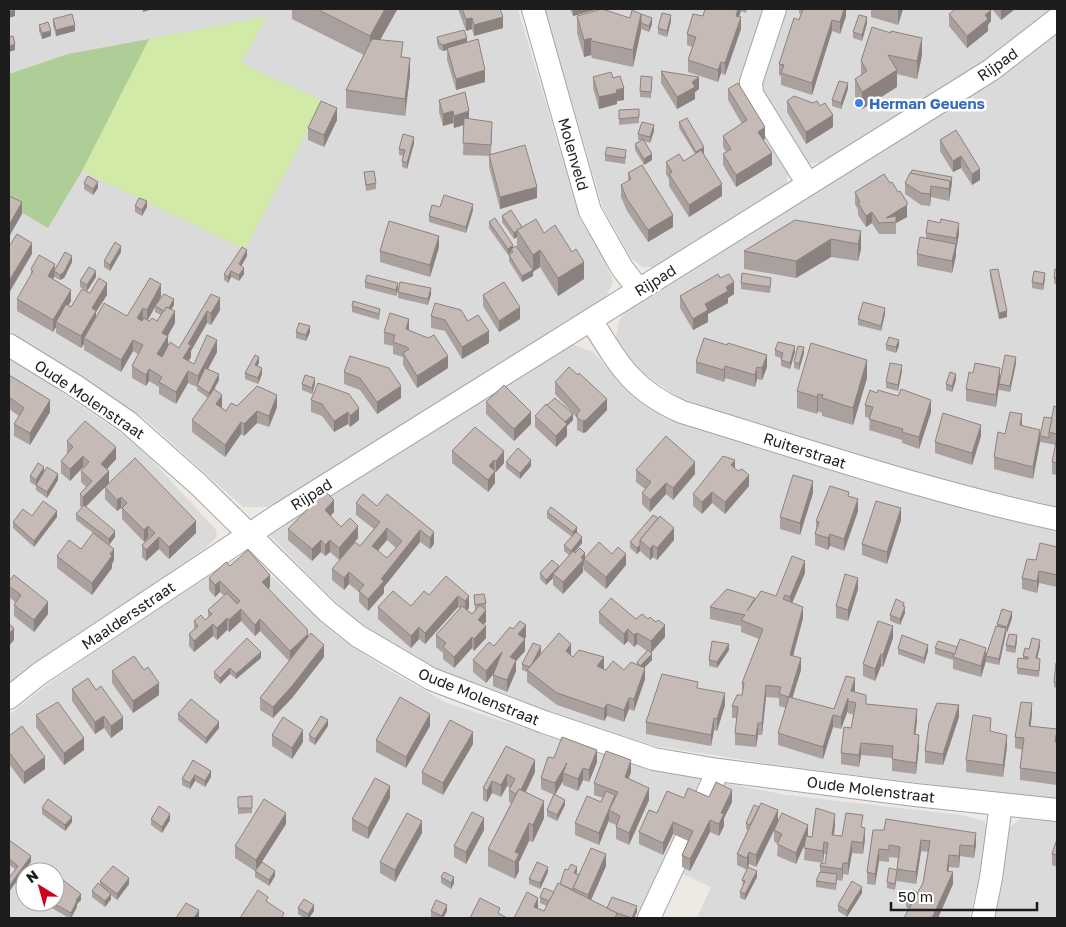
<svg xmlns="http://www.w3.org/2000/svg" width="1066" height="927" font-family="'Golos Text',sans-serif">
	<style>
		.residential { fill: #dbdada; fill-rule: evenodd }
		.grass { fill: #d1eaa7 }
		.forest { fill: #afce97 }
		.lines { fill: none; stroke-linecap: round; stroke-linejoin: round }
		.minor-casing { stroke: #a4a4a4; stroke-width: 24 }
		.minor { stroke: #fff; stroke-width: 22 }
		.wall { fill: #aaa09d; fill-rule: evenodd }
		.shaded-wall { fill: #8b827f }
		.building { fill: #c6bab6; stroke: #8b827f; fill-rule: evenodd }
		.shop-dot { fill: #3f7fe0; stroke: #fff; stroke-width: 2 }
		.labels { text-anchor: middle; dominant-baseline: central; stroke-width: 5; stroke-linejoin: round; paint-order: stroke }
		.street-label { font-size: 15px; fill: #1d1d1d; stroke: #fff }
		.shop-label { font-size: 15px; font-weight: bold; fill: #366cbe; stroke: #fff; text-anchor: start }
	</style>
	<rect width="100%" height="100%" fill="#eee9e3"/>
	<g class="residential">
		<polygon points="9,9 518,9 580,218 602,255 613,281 606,298 270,507 243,507 145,419 9,331"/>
		<polygon points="544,9 764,9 745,66 784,162 788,175 786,188 658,267 642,267 631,258 603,208"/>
		<polygon points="783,9 1055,9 980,67 822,163 808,163 759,84"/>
		<polygon points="1057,30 1057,509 987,495 690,405 636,369 615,341 619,321 627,308"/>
		<polygon points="571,344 593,352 633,396 668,418 982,514 1057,529 1057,800 777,765 655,746 551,714 431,668 400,651 351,616 317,584 270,535 286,520"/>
		<polygon points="9,359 41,378 138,445 216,530 217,537 204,549 147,589 35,663 9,686"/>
		<path d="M 246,553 L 335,634 L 387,669 L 447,703 L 650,769 L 787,795 L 961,815 L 985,821 L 988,845 L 969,918 L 697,918 L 711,887 L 678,872 L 676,840 L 638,918 L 9,918 L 9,715 L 48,684 L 224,564 ZM 25,872 L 55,872 L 55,902 L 25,902 Z"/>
		<polygon points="1020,819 1057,822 1057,918 992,918 1002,881 1010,827"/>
	</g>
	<polygon class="grass" points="267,16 241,63 323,101 245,249 82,171 149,39"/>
	<polygon class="forest" points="149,39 82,171 48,228 9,205 9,74 68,54"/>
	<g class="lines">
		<defs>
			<g id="minor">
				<polyline points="533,9 590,211 622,268 639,290"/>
				<polyline points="775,9 751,82 752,94 808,184"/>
				<path d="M 591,320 C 619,365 632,390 682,412 C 807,450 930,492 1057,519"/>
				<polyline points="9,345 74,385 128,422 199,485 328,612 358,636 431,679 544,722 654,759 718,770 915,795 1057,810"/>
				<polyline points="9,698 39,674 280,514 991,70 1057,19"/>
				<polyline points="702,806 718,770"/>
				<polyline points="649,918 686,839"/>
				<polyline points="983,918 991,878 1001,804"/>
			</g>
		</defs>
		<use href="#minor" class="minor-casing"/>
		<use href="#minor" class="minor"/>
	</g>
	<g class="wall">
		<polygon points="292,9 397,9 380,40 403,57 410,75 405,116 346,108 346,90 364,55 292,19"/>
		<polygon points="458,9 500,9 503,28 474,36 472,29 466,31"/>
		<polygon points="570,9 598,9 573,16"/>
		<polygon points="705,9 747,9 746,13 741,11 739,17 741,29 725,75 721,73 718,82 688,72 688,60 692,47 687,45 687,34 703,16"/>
		<polygon points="799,9 846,9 846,16 840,34 832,31 812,95 781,85 781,76 779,75 779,64 799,20 801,14 799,13"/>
		<polygon points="871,9 903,9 898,25 871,17"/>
		<polygon points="992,9 1015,9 1001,20"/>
		<polygon points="949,14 991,21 988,25 988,31 967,48 949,26"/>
		<polygon points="577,16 630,18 652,24 649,32 641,29 633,67 592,58 591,55 584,57 577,33"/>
		<polygon points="53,19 75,31 56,36 53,25"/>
		<polygon points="671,21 667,37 658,34 658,28"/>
		<polygon points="867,23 862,41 853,38 853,32"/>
		<polygon points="39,25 51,36 42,39 39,31"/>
		<polygon points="872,27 922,55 917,79 897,74 897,87 862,109 855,96 855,79 861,75 861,61"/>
		<polygon points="437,37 467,42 485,82 456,90 447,60 447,50 443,51 439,49 437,43"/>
		<polygon points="661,71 699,89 695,92 695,99 677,109 661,83"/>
		<polygon points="593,77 613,78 624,100 617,101 617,104 599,109 593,88"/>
		<polygon points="652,83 651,98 640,97 640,91"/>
		<polygon points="728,89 765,139 763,140 772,165 736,187 723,165 723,154 726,152 723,147 723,136 742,124 728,100"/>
		<polygon points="848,89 841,109 832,106 832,100"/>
		<polygon points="439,100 469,118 492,134 491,155 537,198 500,209 489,167 489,156 463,155 464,125 454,128 453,123 443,126 439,112"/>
		<polygon points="787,101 833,127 806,144 787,112"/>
		<polygon points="639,109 639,123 619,125 619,110"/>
		<polygon points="337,120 324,147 308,140 308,128"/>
		<polygon points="679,122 704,153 703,154 722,196 689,217 669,186 669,179 666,174 666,162 684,161 695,154 679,128"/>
		<polygon points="956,130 980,180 972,185 961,168 953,172 940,151 940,140"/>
		<polygon points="654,131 650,143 644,141 652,160 644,165 635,150 635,144 641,140 638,140 638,134"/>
		<polygon points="414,143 407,169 402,167 402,161 403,156 399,155 399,149"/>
		<polygon points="605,155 626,156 625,164 605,161"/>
		<polygon points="364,172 376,183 376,189 366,191"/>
		<polygon points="628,173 673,227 648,242 627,211 621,197 621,185 628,181"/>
		<polygon points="84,183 98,188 93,195 84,189"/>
		<polygon points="905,183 952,183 949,201 931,197 930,206 921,205 905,194"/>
		<polygon points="855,192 907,214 907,217 896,223 896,234 879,234 872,223 866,227 858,215 858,210 855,204"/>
		<polygon points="135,206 147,207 142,216 135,212"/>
		<polygon points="473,210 466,233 429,222 429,216"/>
		<polygon points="502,216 522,227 544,233 584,279 558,296 540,267 533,271 533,276 522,282 509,261 509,255 511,254 511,252 508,255 489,228 489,222 513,248 517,247 517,237 514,239 502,222"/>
		<polygon points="861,231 861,249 858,261 831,257 796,278 744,269 744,251"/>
		<polygon points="926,233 959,234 952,273 917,266 917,254 926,238"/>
		<polygon points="439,247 430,277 380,262 380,251"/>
		<polygon points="121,252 110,271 104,267 104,261"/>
		<polygon points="247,256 241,266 244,274 239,281 231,277 228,283 224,280 224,274"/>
		<path d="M 72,262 L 64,278 L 60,280 L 54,277 L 53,279 L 71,301 L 68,306 L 71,307 L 90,293 L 107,295 L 96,312 L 96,316 L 127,316 L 161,296 L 159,301 L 174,305 L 171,309 L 175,323 L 168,336 L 168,347 L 179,348 L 211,294 L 220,310 L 211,325 L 207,323 L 191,351 L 191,357 L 189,361 L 194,364 L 217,352 L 208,369 L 219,380 L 214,389 L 222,407 L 221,408 L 226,411 L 237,406 L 277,407 L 269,427 L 257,423 L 244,436 L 241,434 L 225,457 L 192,432 L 192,420 L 208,398 L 197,390 L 197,387 L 188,383 L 176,404 L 159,394 L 159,387 L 149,381 L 146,386 L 132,378 L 132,366 L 138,354 L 133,351 L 121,372 L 84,350 L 84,344 L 81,348 L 56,333 L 56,327 L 53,332 L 17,311 L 17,299 L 31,276 L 31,269 L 55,270 ZM 155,307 L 155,312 L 161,315 L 157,321 L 149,321 L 148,320 Z"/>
		<polygon points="1057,269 1057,284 1054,284 1054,278"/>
		<polygon points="990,270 1007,317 999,319 990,276"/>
		<polygon points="96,277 87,291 80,287 80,281"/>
		<polygon points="720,278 734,294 728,298 728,303 708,314 708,322 693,330 680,308 680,296"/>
		<polygon points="1045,279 1043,290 1032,288 1032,282"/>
		<polygon points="365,282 398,289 396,296 365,288"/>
		<polygon points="741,283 771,284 770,293 741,289"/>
		<polygon points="398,292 431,294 428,305 398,298"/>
		<polygon points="483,295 520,319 499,332 483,306"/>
		<polygon points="352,306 380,314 379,320 352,312"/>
		<polygon points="885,314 881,331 858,325 858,319"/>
		<polygon points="431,316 468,321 489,343 462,359 445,331 431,328"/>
		<polygon points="409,330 448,368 417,388 403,365 403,357 393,354 393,346 384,344 384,332"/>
		<polygon points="296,332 310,332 306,341 296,338"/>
		<polygon points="727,345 767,367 762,380 757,379 755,387 725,378 724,382 696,373 696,362"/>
		<polygon points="886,345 899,346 896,353 886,350"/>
		<polygon points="775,350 795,352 790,369 781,366 781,358 775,356"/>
		<polygon points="804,353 799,370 794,368 794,362"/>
		<polygon points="350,356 401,398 377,414 360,390 344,384 344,372"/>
		<polygon points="259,363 257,366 262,374 258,384 245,379 245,373"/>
		<polygon points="1016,363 1010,392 999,390 999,385 996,407 966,401 966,389 1000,380"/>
		<polygon points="902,371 898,391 886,388 886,382"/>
		<polygon points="9,375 50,412 30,445 14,436 14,424 19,416 9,409"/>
		<polygon points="867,378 853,425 822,416 822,413 818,411 817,414 797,408 797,391"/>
		<polygon points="956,380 952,392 946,390 946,384"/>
		<polygon points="555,382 607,410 586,432 583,433 577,430 577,418 555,394"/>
		<polygon points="318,383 359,420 350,427 348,424 334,432 322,416 311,412 311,400"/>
		<polygon points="302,384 315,384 312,394 302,390"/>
		<polygon points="877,393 898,396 931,412 919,449 902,443 902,440 869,430 870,418 865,417 865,405"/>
		<polygon points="1057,399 1057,475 1052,474 1052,462 1056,445 1040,442 1033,479 994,469 994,457 1005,434 1022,426 1040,436 1052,418 1056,407"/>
		<polygon points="486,402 531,424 514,441 486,414"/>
		<polygon points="547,405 573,420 567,426 567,436 556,447 535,427 535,416"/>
		<polygon points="475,427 504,463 496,472 495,472 495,483 488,492 452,463 452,451"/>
		<polygon points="981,436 972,465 935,453 935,442"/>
		<polygon points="67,441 116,459 107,469 109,483 86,507 115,537 109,545 76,520 76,514 82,508 80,506 80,494 86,487 81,482 81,471 83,468 83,467 70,481 61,473 61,461 68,454 67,453"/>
		<polygon points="506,462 531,466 520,479 506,468"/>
		<polygon points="735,469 738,471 749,486 725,514 712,503 702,514 693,506 693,494"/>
		<polygon points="636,470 695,474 673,500 666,494 650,512 642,504 642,493 645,489 636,482"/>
		<polygon points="44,472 58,480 47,498 36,490 36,486 30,482 30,476"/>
		<polygon points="105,487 196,533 169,559 159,549 146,561 142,557 142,545 149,538 148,538 144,542 122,519 122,510 121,508 117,511 105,499"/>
		<polygon points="813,493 800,535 780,529 780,517"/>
		<polygon points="849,496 858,511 844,551 830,546 828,550 815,545 815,534 816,529 816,521"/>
		<path d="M 356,503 L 377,506 L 434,532 L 434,544 L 430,549 L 420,542 L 384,587 L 384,593 L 368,611 L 359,602 L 359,592 L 349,584 L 344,590 L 332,580 L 332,569 L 360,546 L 374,529 L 356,515 ZM 387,540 L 396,548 L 387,558 L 378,551 Z"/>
		<polygon points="334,512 330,516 341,527 358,538 339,560 330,552 325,556 321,552 312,561 288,540 288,529"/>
		<polygon points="547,512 577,532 582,543 574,553 585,557 626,565 606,589 584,570 584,565 583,567 583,572 563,594 553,585 553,578 546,585 540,579 540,573 559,567 569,555 564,551 564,545 572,537 547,518"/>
		<polygon points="653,515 674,540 657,560 653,557 650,560 640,551 637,554 630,548 630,542"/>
		<polygon points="32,516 57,517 34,547 13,528 13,522"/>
		<polygon points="901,520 887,564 862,555 862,544"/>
		<polygon points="1057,547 1057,587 1039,583 1037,593 1022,589 1022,578 1036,560"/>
		<polygon points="81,549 114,560 112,564 112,568 92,595 57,568 57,556"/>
		<polygon points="230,566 270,587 268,589 324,657 292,698 273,718 260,710 260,698 289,661 260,631 255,636 241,621 229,632 227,630 217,640 213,636 194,652 189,646 189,634 194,629 194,621 205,620 208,617 208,610 224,596 220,592 215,597 209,590 209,578"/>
		<polygon points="805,573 792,603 803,618 793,656 801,670 792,698 834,709 855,690 854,692 866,704 917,721 915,734 919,746 916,774 892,771 892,758 861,755 859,767 841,764 841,753 851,728 854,715 848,713 848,710 841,729 833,727 823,759 778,745 778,733 786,708 779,706 779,698 766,697 762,735 758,735 756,747 735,745 735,733 737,718 732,718 732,706 742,695 742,683 759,639 741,632 741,626 710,619 710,607 776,596"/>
		<polygon points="9,581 48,614 34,632 14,616 14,605 15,602 9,597"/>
		<polygon points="858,589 848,621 836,618 836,606"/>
		<polygon points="429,595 469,596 469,608 467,610 472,614 475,610 474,595 486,603 486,622 484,624 486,638 474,651 472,648 454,668 443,659 443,653 436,647 436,635 460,609 458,607 425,644 419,639 411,648 378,619 378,607 411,606"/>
		<polygon points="904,607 905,613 900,625 890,621 890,615"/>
		<polygon points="599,612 636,619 665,637 651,652 652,660 645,667 645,679 634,711 629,709 624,722 607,716 604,721 557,705 527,682 527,672 522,670 522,664 541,652 539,656 571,655 573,657 604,668 603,669 606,670 624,670 637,665 637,662 647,651 637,644 634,647 628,641 624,645 599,623"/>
		<polygon points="1012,618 1006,633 999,665 986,662 986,661 981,677 953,669 953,660 935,654 935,648 957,647 986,654 997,626 997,624"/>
		<polygon points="526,637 524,639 525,651 516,661 516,671 507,692 493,686 493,674 486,683 473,672 473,660 494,646"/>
		<polygon points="893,638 883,667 881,666 875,681 863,676 863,664"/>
		<polygon points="1017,641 1015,653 1006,651 1006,645"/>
		<polygon points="1040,646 1037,659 1040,665 1039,677 1017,674 1017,668 1023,659 1023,656 1029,649"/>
		<polygon points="898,649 928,651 924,664 898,654"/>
		<polygon points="729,650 717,668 709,666 709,660"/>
		<polygon points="261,658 236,679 230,674 220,684 214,678 214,672"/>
		<polygon points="1057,664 1057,688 1054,687 1054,682"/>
		<polygon points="112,671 159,695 133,713 112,683"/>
		<polygon points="698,688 725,705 717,731 714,730 711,746 646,734 646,722"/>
		<polygon points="72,689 123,729 111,738 104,728 95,734 72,701"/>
		<polygon points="178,714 219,728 206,744 178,720"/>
		<polygon points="36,715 84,750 64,765 36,727"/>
		<polygon points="1032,715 1030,726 1057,740 1057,785 1020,780 1020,768 1023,750 1015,748 1015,737"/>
		<polygon points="959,717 943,765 925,763 925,751"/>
		<polygon points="328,726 315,745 309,741 309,735"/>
		<polygon points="430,726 406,768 376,752 376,740"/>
		<polygon points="991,731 1007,746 1003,777 966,772 966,760"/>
		<polygon points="272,735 303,742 292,759 272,746"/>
		<polygon points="9,736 45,769 24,784 9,764"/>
		<polygon points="473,744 443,795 422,784 422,772"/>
		<polygon points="506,746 535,772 526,792 544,818 533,842 529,841 519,862 519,871 515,879 488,866 488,849 511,803 509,802 509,790 510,788 507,786 501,797 492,793 487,802 483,800 483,788"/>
		<polygon points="554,758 597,762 589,782 583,780 578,791 563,785 563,781 555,794 565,805 557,821 547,816 547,810 554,795 541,789 541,778"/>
		<polygon points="193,760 211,777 205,787 195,781 190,789 182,785 182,779"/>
		<polygon points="631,772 628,779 649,800 629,845 616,839 616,825 609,822 609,820 599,845 575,835 575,823 601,802 603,798 594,795 594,783"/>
		<polygon points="238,797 252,808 252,813 238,814"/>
		<polygon points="709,797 732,802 724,818 724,826 719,836 710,832 690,871 682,867 682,855 688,841 673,834 663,855 639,844 639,832 657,813 684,798"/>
		<polygon points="390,798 368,839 352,831 352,819"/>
		<polygon points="759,807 778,822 756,867 749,864 747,870 737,865 737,854 748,830 746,829 746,823"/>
		<polygon points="42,808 72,822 65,831 42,814"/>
		<polygon points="151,819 170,820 162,833 151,825"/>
		<polygon points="286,824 262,862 275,876 269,886 255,877 255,871 235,858 235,846"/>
		<polygon points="835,825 834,835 842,836 863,827 865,839 863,854 852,853 848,875 843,874 842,881 837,880 836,890 816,887 816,881 820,872 820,866 825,864 827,854 824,854 823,863 804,860 805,844 796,864 777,856 778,843 774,842 774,830 812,837"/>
		<polygon points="484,830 466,864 454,857 454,846"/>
		<polygon points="873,830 976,844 974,858 960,856 959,868 949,867 948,871 953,884 938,918 904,918 909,909 906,907 906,901 918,893 923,883 928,852 921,851 916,884 897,881 897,879 895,890 887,888 887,882 897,870 898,858 889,857 889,862 879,861 875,885 867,884 867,872"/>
		<polygon points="422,833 395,882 380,873 380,862"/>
		<polygon points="1057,839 1057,867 1052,865 1052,854"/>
		<polygon points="9,840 31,862 15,869 9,865"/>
		<polygon points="606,866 591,900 607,908 637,912 634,918 514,918 538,908 544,911 547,906 540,903 540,897 554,892 560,884 577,872 576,874 579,875"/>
		<polygon points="548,872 540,889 529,884 529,879"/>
		<polygon points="441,877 454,883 451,889 441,883"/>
		<polygon points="757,877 745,900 740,898 740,892 743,886 742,880"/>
		<polygon points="100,881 129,884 117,900 111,895 111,899 105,907 92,897 92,891 100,885"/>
		<polygon points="862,893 847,917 838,911 838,905"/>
		<polygon points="81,900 77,904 77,907 71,918 69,918 50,907 50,902"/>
		<polygon points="298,908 314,911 309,918 304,918 298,914"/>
		<polygon points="431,911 447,911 443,918 434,918 431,917"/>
	</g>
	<g class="shaded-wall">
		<polygon points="143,9 153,9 143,12"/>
		<polygon points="385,9 397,9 397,10 370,58 370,36"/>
		<polygon points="573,9 598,9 573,16"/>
		<polygon points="738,9 741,9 741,11 738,19 736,16"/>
		<polygon points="844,9 846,9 846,16 840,34 840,22"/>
		<polygon points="898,9 903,9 898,25"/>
		<polygon points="1001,9 1015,9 1001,20"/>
		<polygon points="15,10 15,16 9,18 9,12"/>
		<polygon points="991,10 991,21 988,25 988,31 967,48 967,36 985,15"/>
		<polygon points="641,14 641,31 633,67 633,50"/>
		<polygon points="671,15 671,21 667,37 667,31"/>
		<polygon points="503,17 503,28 474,36 474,25"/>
		<polygon points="741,17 741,29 725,75 725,63"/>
		<polygon points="867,17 867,23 862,41 862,35"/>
		<polygon points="472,18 472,29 466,31 466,19"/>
		<polygon points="652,18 652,24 649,32 649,26"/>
		<polygon points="832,20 832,31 812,95 812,83"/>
		<polygon points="75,25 75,31 56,36 56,30"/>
		<polygon points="51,31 51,36 42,39 42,33"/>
		<polygon points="467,38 467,44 443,51 443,45"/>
		<polygon points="591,38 591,55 584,57 584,40"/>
		<polygon points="922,38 922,55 917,79 917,61"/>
		<polygon points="15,44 15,50 9,52 9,46"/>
		<polygon points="410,58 410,75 405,116 405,99"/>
		<polygon points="721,62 721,73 718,82 718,70"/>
		<polygon points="485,70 485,82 456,90 456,79"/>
		<polygon points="897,70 897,87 862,109 862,92"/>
		<polygon points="699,77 699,89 695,92 695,99 677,109 677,97 692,82"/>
		<polygon points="848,83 848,89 841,109 841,103"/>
		<polygon points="624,88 624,100 617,101 617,104 599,109 599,97"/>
		<polygon points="337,108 337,120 324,147 324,135"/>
		<polygon points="453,111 453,123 443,126 443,114"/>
		<polygon points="469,111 469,123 454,128 454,116"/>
		<polygon points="833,115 833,127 806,144 806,132"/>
		<polygon points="654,125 654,131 650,143 650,137"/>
		<polygon points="765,127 765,139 758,144 758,132"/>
		<polygon points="414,137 414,143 407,169 407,163"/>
		<polygon points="704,147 704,153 696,158 696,152"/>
		<polygon points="772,153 772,165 736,187 736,175"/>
		<polygon points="652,154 652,160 644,165 644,159"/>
		<polygon points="961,156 961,168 953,172 953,161"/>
		<polygon points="980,169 980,180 972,185 972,174"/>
		<polygon points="952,177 952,183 949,201 949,189 950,181"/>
		<polygon points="98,182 98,188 93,195 93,189"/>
		<polygon points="722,184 722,196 689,217 689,205"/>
		<polygon points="931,186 931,197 930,206 930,194"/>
		<polygon points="537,187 537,198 500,209 500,197"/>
		<polygon points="147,201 147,207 142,216 142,210"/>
		<polygon points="22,202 22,214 9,237 9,225"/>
		<polygon points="907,202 907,217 896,223 896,222 886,218"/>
		<polygon points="473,204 473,210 466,233 466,227"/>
		<polygon points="872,212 872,223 866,227 866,216"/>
		<polygon points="673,215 673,227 648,242 648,230"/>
		<polygon points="959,223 959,234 956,250 956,238"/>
		<polygon points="517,231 517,237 514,239 514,233"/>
		<polygon points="861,231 861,249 858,261 858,244"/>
		<polygon points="439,236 439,247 430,277 430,265"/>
		<polygon points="831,239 831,257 796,278 796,261"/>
		<polygon points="32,243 32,254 9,293 9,281"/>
		<polygon points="956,244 956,256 952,273 952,261"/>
		<polygon points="513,245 513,251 511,249 511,252 508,255 508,249"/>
		<polygon points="121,246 121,252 110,271 110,265"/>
		<polygon points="247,250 247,256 239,270 239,264"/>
		<polygon points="540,250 540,267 533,272 533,255"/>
		<polygon points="72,256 72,262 64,278 60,280 60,275"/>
		<polygon points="584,262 584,279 558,296 558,278"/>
		<polygon points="55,264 54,277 48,288 48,276"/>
		<polygon points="244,268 244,274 239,281 239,275"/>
		<polygon points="533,270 533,276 522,282 522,276"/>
		<polygon points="96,271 96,277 87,291 87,285"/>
		<polygon points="231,271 231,277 228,283 228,277"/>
		<polygon points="1045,273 1045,279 1043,290 1043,284"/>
		<polygon points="734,282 734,294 728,298 728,303 708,314 708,322 693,330 693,319 705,304 726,287"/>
		<polygon points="107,283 107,295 96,312 96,323 84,338 84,344 81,348 81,336 92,308"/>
		<polygon points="398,283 398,289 396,296 396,290"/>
		<polygon points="161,284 161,296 156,306 155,306 155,307 147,321 147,310"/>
		<polygon points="431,288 431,294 428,305 428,299"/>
		<polygon points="71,290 71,301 58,323 56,322 56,327 53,332 53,320"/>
		<polygon points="220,298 220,310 211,325 211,313"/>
		<polygon points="174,299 174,305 166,318 166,312"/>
		<polygon points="520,307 520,319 499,332 499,321"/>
		<polygon points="143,308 143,319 137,330 137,318"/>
		<polygon points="885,308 885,314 881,331 881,326"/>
		<polygon points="175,311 175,323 162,345 162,333"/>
		<polygon points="207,311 207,323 191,351 191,357 183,369 183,358 188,344"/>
		<polygon points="1007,311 1007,317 999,319 999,313"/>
		<polygon points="409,319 409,330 406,329"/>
		<polygon points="310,326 310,332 306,341 306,335"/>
		<polygon points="489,331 489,343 462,359 462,347"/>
		<polygon points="168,336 168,348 157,366 157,354"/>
		<polygon points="133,340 133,351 121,372 121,360"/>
		<polygon points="217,340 217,352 199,386 198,385 198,376"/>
		<polygon points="899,340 899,346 896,353 896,347"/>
		<polygon points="795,346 795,352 790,369 790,363"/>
		<polygon points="804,347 804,353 799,370 799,364"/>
		<polygon points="767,355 767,367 762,380 762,368"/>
		<polygon points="448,356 448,368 417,388 417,376"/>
		<polygon points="259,357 259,363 255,371 255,365"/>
		<polygon points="1016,357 1016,363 1010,392 1010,386"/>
		<polygon points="867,360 867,378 853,425 853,408"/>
		<polygon points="902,365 902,371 898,391 898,385"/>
		<polygon points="725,366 725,378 724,382 724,370"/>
		<polygon points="757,367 757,379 755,387 755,375"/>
		<polygon points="262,368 262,374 258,384 258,378"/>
		<polygon points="1000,368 1000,380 996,407 996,395"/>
		<polygon points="149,369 149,381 146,386 146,375"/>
		<polygon points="188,371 188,383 176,404 176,392"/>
		<polygon points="219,374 219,380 209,399 209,393"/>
		<polygon points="956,374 956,380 952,392 952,386"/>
		<polygon points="315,378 315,384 312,394 312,388"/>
		<polygon points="401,386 401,398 377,414 377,402"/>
		<polygon points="818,394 818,411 817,414 817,397"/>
		<polygon points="222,395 222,407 216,416 216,404"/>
		<polygon points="277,395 277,407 269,427 269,416"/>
		<polygon points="607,399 607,410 586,432 583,433 583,421"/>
		<polygon points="50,400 50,412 30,445 30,433"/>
		<polygon points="931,400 931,412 919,449 919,437"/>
		<polygon points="359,408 359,420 350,427 350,416"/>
		<polygon points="257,411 257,423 244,436 244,424"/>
		<polygon points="348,412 348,424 334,432 334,421"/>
		<polygon points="531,412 531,424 514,441 514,429"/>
		<polygon points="573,414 573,420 567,426 567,436 556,447 556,436 563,425"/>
		<polygon points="1022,414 1022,426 1020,425"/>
		<polygon points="241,422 241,434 225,457 225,445"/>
		<polygon points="981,425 981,436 972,465 972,453"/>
		<polygon points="1040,430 1040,442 1033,479 1033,467"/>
		<polygon points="116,447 116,459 101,476 101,464"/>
		<polygon points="504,451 504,463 496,472 496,461"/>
		<polygon points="83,456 83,467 70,481 70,469"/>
		<polygon points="494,460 494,471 489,466"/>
		<polygon points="531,460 531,466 520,479 520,473"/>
		<polygon points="735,460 735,471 731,465"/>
		<polygon points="695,462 695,474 673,500 673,488"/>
		<polygon points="44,467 44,473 36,486 36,480"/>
		<polygon points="109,471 109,483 83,509 83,497"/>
		<polygon points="495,471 495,483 488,492 488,480"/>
		<polygon points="58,474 58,480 47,498 47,492"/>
		<polygon points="749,475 749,486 725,514 725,502"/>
		<polygon points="813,481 813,493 800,535 800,523"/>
		<polygon points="666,483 666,494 650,512 650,500"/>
		<polygon points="712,492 712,503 702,514 702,502"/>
		<polygon points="121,497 121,508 117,511 117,500"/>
		<polygon points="858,499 858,511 844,551 844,539"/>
		<polygon points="334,500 334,512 325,522 325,510"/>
		<polygon points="901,508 901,520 887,564 887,552"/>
		<polygon points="57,511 57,517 34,547 34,541"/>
		<polygon points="196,521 196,533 169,559 169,547"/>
		<polygon points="148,526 148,538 144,542 144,530"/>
		<polygon points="358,526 358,538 339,560 339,548"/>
		<polygon points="577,527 577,532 573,537 573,532"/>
		<polygon points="387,528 387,540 372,557 372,546"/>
		<polygon points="674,528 674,540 657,560 657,548"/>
		<polygon points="420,530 420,542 384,587 384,593 368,611 368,599 381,579"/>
		<polygon points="115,531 115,537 109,545 109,539"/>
		<polygon points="434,532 434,544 430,549 430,538"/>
		<polygon points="830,534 830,546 828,550 828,538"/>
		<polygon points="159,537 159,549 146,561 146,550"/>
		<polygon points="582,537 582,543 571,557 571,551"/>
		<polygon points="321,540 321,552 312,561 312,549"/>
		<polygon points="330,540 330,552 325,556 325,545"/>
		<polygon points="640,545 640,551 637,554 637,548"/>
		<polygon points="653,545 653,557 650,560 650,549"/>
		<polygon points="114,549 114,560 112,564 112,568 92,595 92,583"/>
		<polygon points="585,553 585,560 584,559 583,572 563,594 563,582"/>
		<polygon points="626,554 626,565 606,589 606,577"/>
		<polygon points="805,561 805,573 790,608 790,597"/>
		<polygon points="559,566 559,572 553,574 553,578 546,585 546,580"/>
		<polygon points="1039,571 1039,583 1037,593 1037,581"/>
		<polygon points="349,572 349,584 344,590 344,578"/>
		<polygon points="270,575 270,587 262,594 262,582"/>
		<polygon points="858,578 858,589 848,621 848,610"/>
		<polygon points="220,581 220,592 215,597 215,585"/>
		<polygon points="458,596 458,607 425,644 425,633"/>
		<polygon points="469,596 469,608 465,613 465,601"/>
		<polygon points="48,602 48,614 34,632 34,620"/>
		<polygon points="904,603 905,613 900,625 900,619"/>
		<polygon points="803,607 803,618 790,667 790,655"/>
		<polygon points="241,609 241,621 229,632 229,620"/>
		<polygon points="486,610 486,622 478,631 478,620"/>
		<polygon points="1012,612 1012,618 1007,633 1007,627"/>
		<polygon points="227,618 227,630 217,640 217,628"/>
		<polygon points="260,619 260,631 255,636 255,625"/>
		<polygon points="213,624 213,636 194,652 194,641"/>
		<polygon points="526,625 526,637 518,646 518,634"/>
		<polygon points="665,625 665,637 651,653 651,641"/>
		<polygon points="486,626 486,638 474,651 474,639"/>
		<polygon points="893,626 893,638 883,667 883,655"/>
		<polygon points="419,627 419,639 411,648 411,636"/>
		<polygon points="14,628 14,640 9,646 9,634"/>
		<polygon points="1006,628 1006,634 999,665 999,659"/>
		<polygon points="628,629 628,641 624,645 624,634"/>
		<polygon points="637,633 637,644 634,647 634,635"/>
		<polygon points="308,634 308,645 290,663 290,651"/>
		<polygon points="1017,635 1017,641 1015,653 1015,647"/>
		<polygon points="472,637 472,648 454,668 454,657"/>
		<polygon points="525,639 525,651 516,661 516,671 507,692 507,680 510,657"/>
		<polygon points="1040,640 1040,646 1036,664 1036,658"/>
		<polygon points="571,644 571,656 566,651"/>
		<polygon points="729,644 729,650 717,668 717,662"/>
		<polygon points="324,645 324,657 292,698 273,718 273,707"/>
		<polygon points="928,645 928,651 924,664 924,658"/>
		<polygon points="541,646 541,652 531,673 530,668"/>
		<polygon points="986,648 986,661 981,677 981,666"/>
		<polygon points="261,652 261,658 236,679 236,674"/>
		<polygon points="502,652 502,664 486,683 486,671"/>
		<polygon points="652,654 652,660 640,672 640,666"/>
		<polygon points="881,654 881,666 875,681 875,669"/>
		<polygon points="604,657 604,668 597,678 597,666"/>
		<polygon points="801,658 801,670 789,709 789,697"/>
		<polygon points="230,668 230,674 220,684 220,678"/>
		<polygon points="645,668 645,679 634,711 634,699"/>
		<polygon points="855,678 855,690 851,703 851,691"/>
		<polygon points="159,683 159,695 133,713 133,701"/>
		<polygon points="766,685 766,697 762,735 762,723"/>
		<polygon points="725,693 725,705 717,731 717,719"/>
		<polygon points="629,698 629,709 624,722 624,710"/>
		<polygon points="848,698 848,710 841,729 841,717"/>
		<polygon points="1032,703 1032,715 1029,738 1029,726"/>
		<polygon points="607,704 607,716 604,721 604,709"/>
		<polygon points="959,705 959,717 943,765 943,754"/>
		<polygon points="917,709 917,721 914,746 914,734"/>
		<polygon points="430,714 430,726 406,768 406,757"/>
		<polygon points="833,715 833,727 823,759 823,747"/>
		<polygon points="104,716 104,728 95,734 95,722"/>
		<polygon points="123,717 123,729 111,738 111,726"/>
		<polygon points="714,718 714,730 711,746 711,735"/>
		<polygon points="328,720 328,726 315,745 315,739"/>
		<polygon points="219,722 219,728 206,744 206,738"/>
		<polygon points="758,723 758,735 756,747 756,736"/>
		<polygon points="1057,729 1057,740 1055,754 1055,742"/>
		<polygon points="303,730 303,742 292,759 292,748"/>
		<polygon points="473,732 473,744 443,795 443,783"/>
		<polygon points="919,735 919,746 916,774 916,763"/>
		<polygon points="1007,735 1007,746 1003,777 1003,765"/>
		<polygon points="84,738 84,750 64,765 64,753"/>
		<polygon points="861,743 861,755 859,767 859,755"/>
		<polygon points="597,750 597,762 589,782 589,770"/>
		<polygon points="45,757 45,769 24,784 24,772"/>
		<polygon points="535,760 535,772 518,807 518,795"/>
		<polygon points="631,760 631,772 625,789 625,777"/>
		<polygon points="567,763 563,773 563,781 555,795 555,783"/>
		<polygon points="583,768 583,780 578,791 578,779"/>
		<polygon points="211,771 211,777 205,787 205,781"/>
		<polygon points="507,774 507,786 501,797 501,785"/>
		<polygon points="195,775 195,781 190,789 190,783"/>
		<polygon points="492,781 492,793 487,802 487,791"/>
		<polygon points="10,783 10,795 9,796 9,784"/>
		<polygon points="390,786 390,798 368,839 368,828"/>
		<polygon points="649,788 649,800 629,845 629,833"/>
		<polygon points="732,790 732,802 724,818 724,826 719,836 719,824 721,813"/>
		<polygon points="615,795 615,807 609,810 609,820 599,845 599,833"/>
		<polygon points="565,800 565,805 557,821 557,815"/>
		<polygon points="544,801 544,818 533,842 533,825"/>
		<polygon points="778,810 778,822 756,867 756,855"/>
		<polygon points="286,813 286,824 256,871 256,860"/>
		<polygon points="170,814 170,820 162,833 162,827"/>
		<polygon points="835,814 835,825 832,846 832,835"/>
		<polygon points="72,817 72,822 65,831 65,825"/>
		<polygon points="484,818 484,830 466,864 466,852"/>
		<polygon points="710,820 710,832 690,871 690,859"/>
		<polygon points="422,821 422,833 395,882 395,870"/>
		<polygon points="673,822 673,834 663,855 663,843"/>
		<polygon points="529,823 529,841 519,862 519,871 515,879 515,852"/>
		<polygon points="808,825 808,836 796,864 796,853"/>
		<polygon points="865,828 865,839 863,854 863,843"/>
		<polygon points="976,833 976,844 974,858 974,846"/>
		<polygon points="921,840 921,851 916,884 916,872"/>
		<polygon points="852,841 852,853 848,875 848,863"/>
		<polygon points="824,842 824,854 823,863 823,851"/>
		<polygon points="960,845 960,856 959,868 959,856"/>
		<polygon points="879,849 879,861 875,885 875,874"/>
		<polygon points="749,852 749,864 747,870 747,858"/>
		<polygon points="606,854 606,866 588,907 588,895"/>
		<polygon points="949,855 949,867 947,882 947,871"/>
		<polygon points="31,856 31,862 9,892 9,886"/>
		<polygon points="843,863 843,874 842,881 842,869"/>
		<polygon points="548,867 548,872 540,889 540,883"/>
		<polygon points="577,867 577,872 574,879 574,873"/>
		<polygon points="275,871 275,876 269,886 269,880"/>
		<polygon points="757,871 757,877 745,900 745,894"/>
		<polygon points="953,872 953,884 938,918 932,918"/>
		<polygon points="454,877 454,883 451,889 451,883"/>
		<polygon points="129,878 129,884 117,900 117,894"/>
		<polygon points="862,887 862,893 847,917 847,911"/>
		<polygon points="81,894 81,900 77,904 77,907 71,918 71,913 76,900"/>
		<polygon points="111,894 111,899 105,907 105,901"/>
		<polygon points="538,898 538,918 534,907"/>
		<polygon points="314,905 314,911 309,918 308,918 308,914"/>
		<polygon points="447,905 447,911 443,918 442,918 442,916"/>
		<polygon points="637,906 637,912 634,918 632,918"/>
		<polygon points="199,910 199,918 194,918"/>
	</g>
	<g class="building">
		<polygon points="9,9 14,9 15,10 9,12"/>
		<polygon points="317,9 385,9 370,36"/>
		<polygon points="462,9 500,9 503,17 474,25 472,18 466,19"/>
		<polygon points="602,9 630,18 632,10 641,14 633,50 592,41 591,38 584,40 577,16"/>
		<polygon points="705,9 738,9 736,16 741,17 725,63 721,62 718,70 688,60 696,37 687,34 693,14 703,16"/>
		<polygon points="803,9 844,9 840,22 832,20 812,83 781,73 784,65 779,64 794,18 799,20"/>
		<polygon points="956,9 991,9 991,10 985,15 988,19 967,36 949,14"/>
		<polygon points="662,13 671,15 667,31 658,28"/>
		<polygon points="72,14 75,25 56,30 53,19"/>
		<polygon points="641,14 652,18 649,26 641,23"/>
		<polygon points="859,15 867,17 862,35 853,32"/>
		<polygon points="48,22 51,31 42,33 39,25"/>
		<polygon points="872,27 891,33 891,31 922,38 917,61 888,55 897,70 862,92 855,79 867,71 861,61"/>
		<polygon points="464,30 467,38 443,45 439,43 437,37"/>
		<polygon points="13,36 15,44 9,46 9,37"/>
		<polygon points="372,39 403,42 401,57 410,58 405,99 346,90"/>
		<polygon points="478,39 485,70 456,79 447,48"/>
		<polygon points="661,71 699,77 692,82 695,87 677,97"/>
		<polygon points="611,72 613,78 620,76 624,88 616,90 617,93 599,97 593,77"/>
		<polygon points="641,76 652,77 651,92 640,91"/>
		<polygon points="839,81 848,83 841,103 832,100"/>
		<polygon points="738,83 765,127 758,132 772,153 736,175 723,154 731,149 723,136 747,120 728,89"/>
		<polygon points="465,92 469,111 454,116 453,111 443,114 439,100"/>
		<polygon points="794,96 813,103 817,101 820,106 825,103 833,115 806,132 787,101"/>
		<polygon points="321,101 337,108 324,135 308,128"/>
		<polygon points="639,109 639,117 619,119 619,110"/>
		<polygon points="464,118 492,122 491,145 463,143"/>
		<polygon points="687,118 704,147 696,152 679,122"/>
		<polygon points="642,122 654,125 650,137 638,134"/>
		<polygon points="956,130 980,169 972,174 961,156 953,161 940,140"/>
		<polygon points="403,134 414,137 407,163 402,161 405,150 399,149"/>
		<polygon points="643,139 652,154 644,159 635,144"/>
		<polygon points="525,145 537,187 500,197 489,155"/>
		<polygon points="607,147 626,150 625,158 605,155"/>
		<polygon points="701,150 722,184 689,205 669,174 672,172 666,162 679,154 684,161"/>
		<polygon points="642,165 673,215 648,230 627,199 621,185 631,179 628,173"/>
		<polygon points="912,170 952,177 950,186 950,181 911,174"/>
		<polygon points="374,171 376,183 366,185 364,172"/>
		<polygon points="910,173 950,181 949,189 931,186 930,194 921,193 905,183"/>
		<polygon points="884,174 890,183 892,182 898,192 900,191 907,202 907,205 886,218 896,216 896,222 879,223 872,212 866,216 858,203 860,202 855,192"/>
		<polygon points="88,176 98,182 93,189 84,183"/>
		<polygon points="444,195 473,204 466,227 429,216 432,205 440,207"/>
		<polygon points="9,196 22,202 9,225"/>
		<polygon points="139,198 147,201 142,210 135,206"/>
		<polygon points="511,210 522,227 514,233 502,216"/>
		<polygon points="495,218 513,245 508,249 489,222"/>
		<polygon points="536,219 544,233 555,225 572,252 576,249 584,262 558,278 540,250 533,255 517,230"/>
		<polygon points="941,219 959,223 956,238 926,233 928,220 940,223"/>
		<polygon points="795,220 861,231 858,244 831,239 796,261 744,251"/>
		<polygon points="389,221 439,236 430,265 380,251"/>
		<polygon points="17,234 32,243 9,281 9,244 10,245"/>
		<polygon points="920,237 956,244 952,261 917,254"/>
		<polygon points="115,242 121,246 110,265 104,261"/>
		<polygon points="516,246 533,270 522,276 509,255 513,252 511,249"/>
		<polygon points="242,247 247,250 239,264 244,268 239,275 231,271 228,277 224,274"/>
		<polygon points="65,252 72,256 64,272 60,275 54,271"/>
		<polygon points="39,255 55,264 48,276 71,290 53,320 17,299 33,271 31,269"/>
		<polygon points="89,267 96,271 87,285 80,281"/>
		<polygon points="998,269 1007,311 999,313 990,270"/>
		<polygon points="1055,269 1057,269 1057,278 1054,278"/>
		<polygon points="1034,271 1045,273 1043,284 1032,282"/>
		<polygon points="742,273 771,278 770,287 741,283"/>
		<polygon points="718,274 720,278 729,274 734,282 726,287 728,291 705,304 708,310 693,319 680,296"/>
		<polygon points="367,275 398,283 396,290 365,282"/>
		<polygon points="99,278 107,283 92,308 96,311 81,336 56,322 66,304 71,307 82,289 90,293"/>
		<polygon points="150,278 161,284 147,310 143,308 137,318 142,321 144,318 149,321 152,318 157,321 166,307 175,311 162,333 168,336 157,354 162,357 170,342 179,348 211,294 220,298 211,313 207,311 188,344 191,345 183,358 194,364 207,335 217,340 198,376 188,371 176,392 159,382 162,377 149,369 146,375 132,366 143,345 133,340 121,360 84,338 104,303 127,316"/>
		<polygon points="400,282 431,288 428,299 398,292"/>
		<polygon points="504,282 520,307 499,321 483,295"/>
		<polygon points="164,294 174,299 169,308 166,307 164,311 155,306"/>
		<polygon points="353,301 380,309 379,314 352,306"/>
		<polygon points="863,302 885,308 881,326 858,319"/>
		<polygon points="435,303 461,310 468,321 478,315 489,331 462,347 445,320 431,316"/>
		<polygon points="390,313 409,319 406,329 428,338 434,335 448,356 417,376 403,353 409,349 407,347 393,342 395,335 384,332"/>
		<polygon points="299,323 310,326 306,335 296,332"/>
		<polygon points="889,337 899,340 896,347 886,345"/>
		<polygon points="704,338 727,345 728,343 767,355 762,368 757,367 755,375 725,366 724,370 696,362"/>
		<polygon points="778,342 795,346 790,363 781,360 783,353 775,350"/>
		<polygon points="811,343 867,360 853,408 822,398 823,395 818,394 817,397 797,391"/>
		<polygon points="798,346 804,347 799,364 794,362"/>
		<polygon points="255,355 259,357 255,365 262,368 258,378 245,373"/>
		<polygon points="1005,355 1016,357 1010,386 999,384"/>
		<polygon points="350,356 389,368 401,386 377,402 360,378 344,372"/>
		<polygon points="890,363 902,365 898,385 886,382"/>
		<polygon points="975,363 1000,368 996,395 966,389 969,372 973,373"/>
		<polygon points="569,367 578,375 579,373 607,399 586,420 583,421 577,418 577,414 580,410 555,382"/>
		<polygon points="205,368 219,374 209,393 197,385"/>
		<polygon points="950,372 956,374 952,386 946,384"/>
		<polygon points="9,375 50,400 30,433 14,424 24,408 9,397"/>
		<polygon points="305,375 315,378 312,388 302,384"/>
		<polygon points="318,383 349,394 359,408 350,416 348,412 334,421 322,404 311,400"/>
		<polygon points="504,385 531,412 514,429 486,402"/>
		<polygon points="257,386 277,395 269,416 257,411 244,424 241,422 225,445 192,420 214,389 222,395 216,404 226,411 231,403 237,406"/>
		<polygon points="901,389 931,400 919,437 902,432 903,429 869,419 873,407 865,405 870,390 877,393 878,390 898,396"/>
		<polygon points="555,398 573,414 565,422 547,405"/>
		<polygon points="546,404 567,424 556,436 535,416"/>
		<polygon points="1054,406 1057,407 1057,434 1049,432"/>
		<polygon points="1010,412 1022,414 1020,425 1040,430 1033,467 994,457 998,432 1005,434"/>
		<polygon points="943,413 981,425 972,453 935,442"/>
		<polygon points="1044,417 1052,418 1049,432 1049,438 1040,436"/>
		<polygon points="85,421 116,447 101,464 109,471 83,497 80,494 92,481 81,471 89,462 83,456 70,469 61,461 73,447 67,441"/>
		<polygon points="475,427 504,451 496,461 494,460 489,466 495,471 488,480 452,451"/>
		<polygon points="666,436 695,462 673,488 666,483 650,500 642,493 651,482 636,470"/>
		<polygon points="1057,437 1057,463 1052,462"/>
		<polygon points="518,448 531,460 520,473 506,462"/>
		<polygon points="723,456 735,460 731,465 738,471 742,469 749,475 725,502 712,492 702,502 693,494"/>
		<polygon points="135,458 196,521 169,547 159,537 146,550 142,545 155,533 148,526 144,530 122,508 127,503 121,497 117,500 105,487"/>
		<polygon points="38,463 44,467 36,480 30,476"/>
		<polygon points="47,467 58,474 47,492 36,485"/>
		<polygon points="793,475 813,481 800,523 780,517"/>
		<polygon points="830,486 849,492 848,496 858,499 844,539 830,534 828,538 815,534 819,522 816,521"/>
		<polygon points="325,491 334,500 325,510 341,527 350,518 358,526 339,548 330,540 325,545 321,540 312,549 288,529"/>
		<path d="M 363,494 L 377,506 L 387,494 L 434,532 L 430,538 L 420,530 L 381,579 L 384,581 L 368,599 L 359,591 L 364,585 L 349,572 L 344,578 L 332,569 L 355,542 L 360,546 L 380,522 L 356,503 ZM 387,528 L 402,541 L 387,558 L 372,546 Z"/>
		<polygon points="43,501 57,511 34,541 13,522 23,509 32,516"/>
		<polygon points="876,501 901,508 887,552 862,544"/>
		<polygon points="84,505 115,531 109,539 76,514"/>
		<polygon points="551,507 577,527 573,532 547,512"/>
		<polygon points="653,515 658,518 640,540 640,545 637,548 630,542"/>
		<polygon points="660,516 674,528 657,548 653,545 650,549 640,540"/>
		<polygon points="576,532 582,537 571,551 564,545"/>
		<polygon points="93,533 114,549 110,554 112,556 92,583 57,556 69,540 81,549"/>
		<polygon points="599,542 612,554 618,547 626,554 606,577 584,559"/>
		<polygon points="1040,543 1057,547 1057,575 1039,571 1037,581 1022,578 1027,559 1036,560"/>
		<polygon points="580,548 585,553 581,557 583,560 563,582 553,574 573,551 575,553"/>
		<polygon points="248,550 270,575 262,582 307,629 308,634 290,651 260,619 255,625 241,609 229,620 227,618 217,628 213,624 194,641 189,634 198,626 194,621 201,615 205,620 212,614 208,610 227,593 237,604 240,601 220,581 215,585 209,578 226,562 230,566"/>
		<polygon points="792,556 805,561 790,597 785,595 783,599 803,607 790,655 801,658 789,697 779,694 781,687 766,685 762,723 758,723 756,736 735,733 738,707 732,706 737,695 742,695 744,683 742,683 763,629 741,620 745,615 710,607 727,589 755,598 747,611 761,591 776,596"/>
		<polygon points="552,560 559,566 546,580 540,573"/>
		<polygon points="845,574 858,578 848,610 836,606"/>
		<polygon points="14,575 48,602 34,620 14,605 21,595 9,586 9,581"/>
		<polygon points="446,576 469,596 465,601 458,596 425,633 419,627 411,636 378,607 393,591 411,606 424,591 429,595"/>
		<polygon points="484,594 486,603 475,605 474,595"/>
		<polygon points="611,598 636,619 642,614 648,619 650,617 656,622 658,620 665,625 651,641 637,633 634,635 628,629 624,634 599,612"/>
		<polygon points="896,599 904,603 903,606 905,607 900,619 890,615"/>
		<polygon points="480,605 486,610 478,620 486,626 474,639 472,637 454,657 443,647 446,643 436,635 462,606 472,614"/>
		<polygon points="1002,609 1012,612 1007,627 997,624"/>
		<polygon points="520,621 526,625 518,634 525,639 510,657 516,660 507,680 493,675 502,652 486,671 473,660 489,642 494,646 510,627 513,629"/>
		<polygon points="878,621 893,626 883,655 881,654 875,669 863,664"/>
		<polygon points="9,624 14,628 9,634"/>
		<polygon points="996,626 1006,628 999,659 986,656"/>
		<polygon points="311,633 324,645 292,686 273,707 260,698"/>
		<polygon points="559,633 571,644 566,651 573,657 579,650 604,657 597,666 606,670 613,661 624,670 631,662 645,668 634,699 629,698 624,710 607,704 604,709 557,693 527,670"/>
		<polygon points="1009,634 1017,635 1015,647 1006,645"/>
		<polygon points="902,635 928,645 924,658 898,649"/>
		<polygon points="247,638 261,652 236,674 230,668 220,678 214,672"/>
		<polygon points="1032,638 1040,640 1036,658 1040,659 1039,671 1017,668 1018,658 1028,659 1028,657 1023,656 1025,648 1029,649"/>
		<polygon points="960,639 986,648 981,666 953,657"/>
		<polygon points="712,641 729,644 717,662 709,660"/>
		<polygon points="938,641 957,647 955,654 935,648"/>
		<polygon points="533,643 541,646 532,664 529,667 522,664"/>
		<polygon points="648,650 652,654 640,666 637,662"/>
		<polygon points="134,656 144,670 148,667 159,683 133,701 112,671"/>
		<polygon points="1056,663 1057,664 1057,682 1054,682"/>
		<polygon points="662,674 698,682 697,688 725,693 717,719 714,718 711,735 646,722"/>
		<polygon points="846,676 855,678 851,691 866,695 866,704 917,709 914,734 919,735 916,763 892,759 893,746 861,743 859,755 841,753 844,727 851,728 856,703 848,701 848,698 841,717 833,715 823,747 778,733 789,697 834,709"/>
		<polygon points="88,678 96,690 101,686 123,717 111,726 104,716 95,722 72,689"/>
		<polygon points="400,697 430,714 406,757 376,740"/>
		<polygon points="191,699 219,722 206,738 178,714"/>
		<polygon points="58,702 84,738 64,753 36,715"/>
		<polygon points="1021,702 1032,703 1029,726 1057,729 1055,742 1057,742 1057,773 1020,768 1024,738 1015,737"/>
		<polygon points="937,703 959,705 943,754 925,751 929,723"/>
		<polygon points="973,715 991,718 990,731 1007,735 1003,765 966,760"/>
		<polygon points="321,716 328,720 315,739 309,735"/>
		<polygon points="283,717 303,730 292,748 272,735"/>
		<polygon points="450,720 473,732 443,783 422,772"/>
		<polygon points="22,726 45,757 24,772 9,752 9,736"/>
		<polygon points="562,737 597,750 589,770 583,768 578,779 563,773 567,763 555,783 541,778 548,757 554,758"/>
		<polygon points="506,746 535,760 521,790 519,789 516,794 509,790 515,779 507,774 501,785 492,781 487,791 483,788"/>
		<polygon points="606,751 631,760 625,777 649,788 629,833 616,827 620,816 609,810 618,792 594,783"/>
		<polygon points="193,760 211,771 205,781 195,775 190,783 182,779"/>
		<polygon points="375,778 390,786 368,828 352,819"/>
		<polygon points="716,782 732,790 721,813 724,814 719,824 710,820 690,859 682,855 693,831 673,822 663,843 639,832 649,810 657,813 667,791 684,798 688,788 709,797"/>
		<polygon points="519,789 544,801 533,825 529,823 515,852 519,854 515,862 488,849"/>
		<polygon points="606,791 615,795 599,833 575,823 587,796 601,802"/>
		<polygon points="554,794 565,800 557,815 547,810"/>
		<polygon points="252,796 252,808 238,808 238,797"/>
		<polygon points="48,799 72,817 65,825 42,808"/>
		<polygon points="264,799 286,813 256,860 235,846"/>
		<polygon points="761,803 778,810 756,855 749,852 747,858 737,854"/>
		<polygon points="754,805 759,807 750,825 746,823"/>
		<polygon points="159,806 170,814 162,827 151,819"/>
		<polygon points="816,808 835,814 832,835 842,836 846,813 863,815 861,827 865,828 863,843 852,841 848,863 843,863 842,869 820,866 821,863 825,864 828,843 824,842 823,851 804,848 806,836 812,837"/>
		<polygon points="472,812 484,818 466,852 454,846"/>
		<polygon points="407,813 422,821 395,870 380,862"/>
		<polygon points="782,813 808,825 796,853 777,844 782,834 774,830"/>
		<polygon points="886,819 976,833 974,846 960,845 959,856 949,855 947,871 953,872 932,918 904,918 923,883 930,841 921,840 916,872 897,869 900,847 889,845 889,850 879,849 875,874 867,872 873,830 884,830"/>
		<polygon points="1057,839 1057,855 1052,854"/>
		<polygon points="9,840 31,856 9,886 9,878 18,866 9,859"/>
		<polygon points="591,848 606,854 588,895 573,888"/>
		<polygon points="262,862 275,871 269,880 255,871"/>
		<polygon points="537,862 548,867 540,883 529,879"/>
		<polygon points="571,864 577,867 574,873 579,875 573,888 573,890 560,884 565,869 568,870"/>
		<polygon points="113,866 129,878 117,894 100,881"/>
		<polygon points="748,867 757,871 745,894 740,892 745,881 742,880"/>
		<polygon points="889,868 897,870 895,884 887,882"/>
		<polygon points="444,872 454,877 451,883 441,877"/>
		<polygon points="820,872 837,874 836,884 816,881"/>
		<polygon points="63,880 81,894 76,900 77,901 71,913 51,902 55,902 55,893"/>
		<polygon points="852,881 862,887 847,911 838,905"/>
		<polygon points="98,883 111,894 105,901 92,891"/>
		<polygon points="558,883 617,913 615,918 514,918 527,892 538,898 534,907 544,911"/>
		<polygon points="544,888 554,892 549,901 540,897"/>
		<polygon points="258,890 268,897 266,901 284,913 282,917 284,918 240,918"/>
		<polygon points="912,890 918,893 912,904 906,901"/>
		<polygon points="612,897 637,906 632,918 617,913 607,908"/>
		<polygon points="480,898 500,908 498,913 507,918 470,918"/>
		<polygon points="304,899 314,905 308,914 298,908"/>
		<polygon points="436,900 447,905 442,916 431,911"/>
		<polygon points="186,903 199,910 194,918 176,918"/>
	</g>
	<circle class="shop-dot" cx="859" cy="103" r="5"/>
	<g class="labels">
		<g class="street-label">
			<text transform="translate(997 64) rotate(-35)">Rijpad</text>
			<text transform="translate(574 154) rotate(74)">Molenveld</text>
			<text transform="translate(655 280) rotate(-32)">Rijpad</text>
			<text transform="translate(90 399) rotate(34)">Oude Molenstraat</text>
			<text transform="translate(805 450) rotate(18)">Ruiterstraat</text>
			<text transform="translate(311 494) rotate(-32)">Rijpad</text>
			<text transform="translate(128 615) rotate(-34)">Maaldersstraat</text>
			<text transform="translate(479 696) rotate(22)">Oude Molenstraat</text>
			<text transform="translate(871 789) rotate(7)">Oude Molenstraat</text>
		</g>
		<g class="shop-label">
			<text x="869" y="103">Herman Geuens</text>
		</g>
	</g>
	<rect width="1066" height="927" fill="none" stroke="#1d1d1d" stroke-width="20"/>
	<g transform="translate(40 887) rotate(323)"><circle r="24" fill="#ffffff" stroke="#a5a5a5"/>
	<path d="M0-4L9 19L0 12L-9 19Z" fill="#ca001c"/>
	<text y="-8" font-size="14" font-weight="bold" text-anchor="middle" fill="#1d1d1d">N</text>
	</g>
	<path d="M891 902v8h146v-8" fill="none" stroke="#1d1d1d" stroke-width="2.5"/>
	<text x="898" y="902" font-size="15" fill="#1d1d1d" stroke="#ffffff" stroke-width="4" paint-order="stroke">50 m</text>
</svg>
